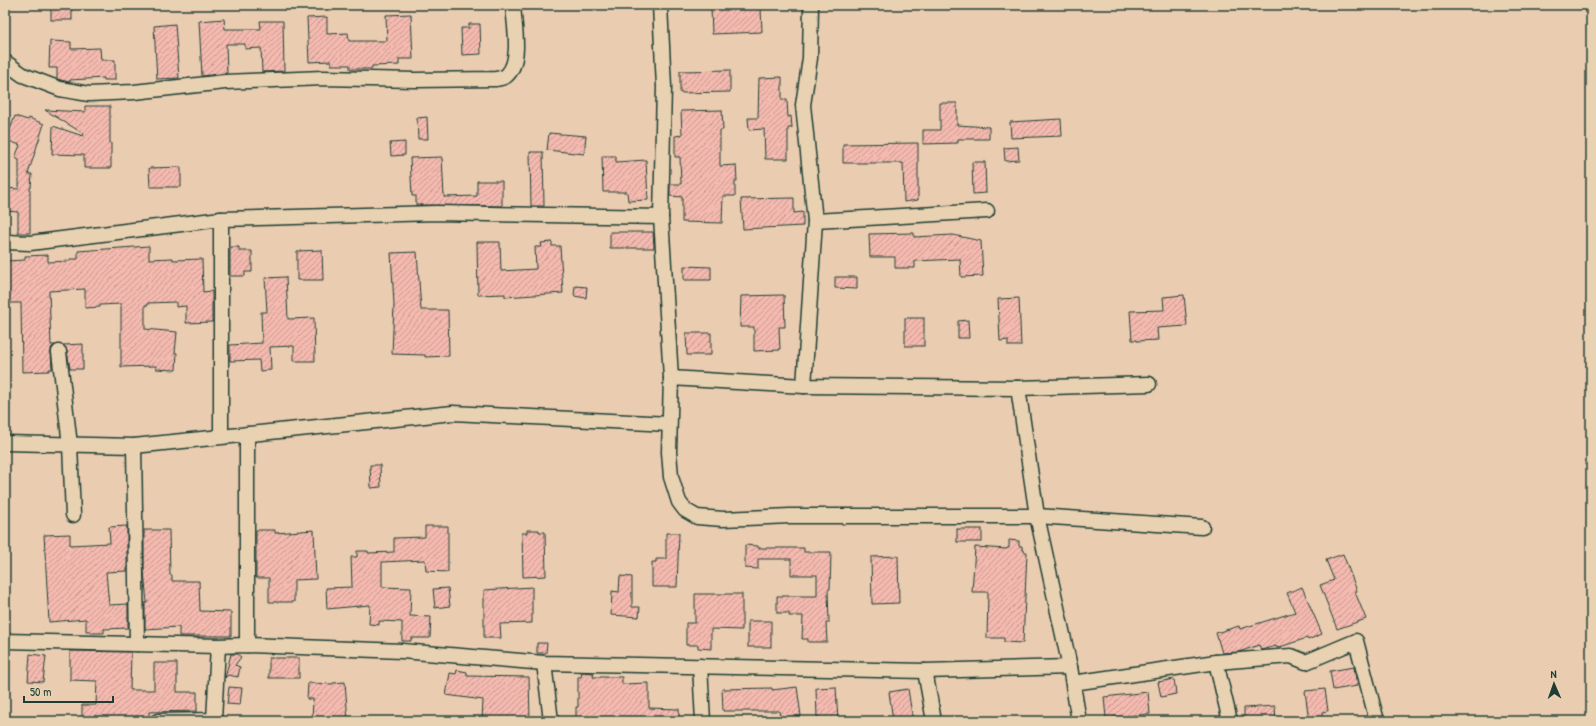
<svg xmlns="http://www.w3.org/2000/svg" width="1596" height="726" font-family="'Patrick Hand',sans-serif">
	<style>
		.building { fill: url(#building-hatch); stroke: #1f3d34 }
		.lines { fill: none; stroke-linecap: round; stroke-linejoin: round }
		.minor-casing { stroke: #1f3d34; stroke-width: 17 }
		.minor { stroke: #e8d2b1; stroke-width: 14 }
	</style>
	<defs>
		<pattern id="building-hatch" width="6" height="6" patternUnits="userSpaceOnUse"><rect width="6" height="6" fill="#f4baaf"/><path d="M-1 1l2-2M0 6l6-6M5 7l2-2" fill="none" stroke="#c5988f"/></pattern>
	</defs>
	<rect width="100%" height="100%" fill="#eacdb1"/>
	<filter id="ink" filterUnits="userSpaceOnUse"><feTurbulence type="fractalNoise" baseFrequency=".025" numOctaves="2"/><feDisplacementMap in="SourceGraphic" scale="8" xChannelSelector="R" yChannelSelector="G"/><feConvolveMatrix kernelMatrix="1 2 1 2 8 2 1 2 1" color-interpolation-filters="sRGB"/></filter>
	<g filter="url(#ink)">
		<g class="building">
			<rect x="51" y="5" width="21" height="15"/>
			<polygon points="730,7 730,10 761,8 762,32 712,34 711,8"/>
			<polygon points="411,14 413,59 399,59 399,65 372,66 372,69 350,69 350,65 331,65 331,61 309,62 307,18 327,17 327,34 348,33 349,41 387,41 386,15"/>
			<polygon points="224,19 225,29 261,29 260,21 283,21 284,71 262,72 261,48 245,49 245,44 226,44 227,73 202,76 199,21"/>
			<polygon points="175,24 179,78 157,79 154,26"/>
			<polygon points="469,24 480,24 481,54 462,55 461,28 469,28"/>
			<polygon points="50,41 71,42 71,49 100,48 101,60 115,60 115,80 104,80 104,78 70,80 70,82 69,82 57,79 57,68 49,68"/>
			<polygon points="730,70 730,92 680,93 680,71"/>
			<polygon points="782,77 782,100 787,100 788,117 791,116 792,128 788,128 788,159 765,159 764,129 749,130 748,118 758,118 759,78"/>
			<polygon points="940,103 957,103 957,125 989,127 989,139 958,139 958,143 923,144 923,130 940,130"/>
			<polygon points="85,106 110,106 110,143 111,143 111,168 84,168 84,155 52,154 53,126 83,136 84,134 45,110 85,112"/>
			<polygon points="722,110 723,130 720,130 720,166 736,165 737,181 735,181 735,196 723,196 722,223 682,222 682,197 670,196 670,184 681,184 680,157 675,157 675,136 682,135 681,111"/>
			<polygon points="15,116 28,120 29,118 44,124 28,174 32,174 31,188 30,188 30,233 18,233 18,212 5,211 5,188 19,189 19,160 15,158 20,145 6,140"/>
			<polygon points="427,117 428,139 418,139 417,118"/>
			<polygon points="1061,119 1062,136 1011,138 1010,122"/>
			<polygon points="549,133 586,136 584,154 547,150"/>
			<polygon points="405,142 405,155 391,156 390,143"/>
			<polygon points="918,143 918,200 904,202 903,163 843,163 843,144"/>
			<polygon points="1018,147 1019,160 1005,161 1004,148"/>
			<polygon points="530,152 543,152 544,206 531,206"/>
			<polygon points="602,156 616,156 616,162 646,160 648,200 628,201 627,192 603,192"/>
			<polygon points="442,157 444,197 477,196 477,181 502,181 502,206 416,205 416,196 412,196 410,158"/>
			<polygon points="972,162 985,162 986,193 973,194"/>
			<polygon points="181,167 181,187 150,187 149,168"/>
			<polygon points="794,198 794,213 803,212 803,226 743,229 741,199"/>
			<polygon points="610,232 653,232 654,248 610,248"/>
			<polygon points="914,233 914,237 953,235 981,241 983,276 961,277 960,259 915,261 915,268 895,268 895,257 870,257 869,234"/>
			<polygon points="477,242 500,242 501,271 536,269 535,247 542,247 541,243 552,242 552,246 560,246 563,293 505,297 505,294 478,295"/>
			<polygon points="149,246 149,259 173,258 173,260 202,259 203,292 212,291 212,322 186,323 186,306 176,307 176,302 148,303 148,305 145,305 145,329 177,332 175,353 177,353 176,370 156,369 156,366 121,367 121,304 100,305 100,307 85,308 85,289 49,291 51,345 55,345 51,348 51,353 52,369 49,369 49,371 22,372 21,303 5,303 5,261 25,260 25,256 48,255 48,262 70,261 70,259 78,259 78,251"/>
			<polygon points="230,247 239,247 239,251 252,251 252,272 245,272 245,276 230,276"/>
			<polygon points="322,250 323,280 297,280 297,251"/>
			<polygon points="417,252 421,310 448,310 449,356 425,357 425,355 392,354 394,304 391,253"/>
			<polygon points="684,266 711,267 711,280 684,280"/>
			<polygon points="286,277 288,319 314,318 315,361 294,361 294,346 270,347 271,370 260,371 259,360 230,361 230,345 262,343 261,312 267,312 265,278"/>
			<polygon points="835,277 857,277 857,289 835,288"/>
			<polygon points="575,286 587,287 586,298 574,296"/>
			<polygon points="784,295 785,327 779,327 780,350 754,351 754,327 740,327 741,296"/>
			<polygon points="1184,295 1187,326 1157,328 1158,340 1137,341 1137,340 1132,340 1130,311 1164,310 1163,297"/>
			<polygon points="1019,298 1021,346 1008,346 1008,340 1000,341 998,299"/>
			<rect x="905" y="318" width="19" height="28"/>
			<polygon points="968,320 969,338 958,338 958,321"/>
			<polygon points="686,333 711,333 711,355 687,355"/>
			<polygon points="83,344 83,369 70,369 67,351 63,345"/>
			<polygon points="370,465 380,465 381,487 371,488"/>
			<polygon points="127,526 127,571 106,572 109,605 128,604 128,628 104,629 104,633 91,633 91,631 86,631 86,619 49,622 44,535 70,534 70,545 110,543 109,527"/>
			<polygon points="425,526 448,526 448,572 426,571 425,560 382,562 382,587 411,588 410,616 431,617 430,638 411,638 411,641 402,641 402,622 379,621 379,625 369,624 370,605 327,609 326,588 352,587 351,557 357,557 357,551 368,551 368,553 394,552 394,538 425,537"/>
			<rect x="957" y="529" width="25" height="13"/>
			<polygon points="144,530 169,530 170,575 172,575 172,581 199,581 200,611 231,612 231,636 179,636 179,627 145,629 145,603 147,603 144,570"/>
			<polygon points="256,530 275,530 275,533 314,530 316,579 294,580 294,602 269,602 269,578 256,578"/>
			<polygon points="527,530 539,530 539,532 545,532 546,576 523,577 522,533 527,533"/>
			<polygon points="666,533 679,533 677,587 652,587 652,562 656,562 656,559 666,559"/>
			<polygon points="1009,540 1019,541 1019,546 1022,546 1022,549 1024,550 1024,552 1027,552 1023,643 1004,642 1004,638 987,638 988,592 972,592 975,547 1007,549 1007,548 1009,548"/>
			<polygon points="745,545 758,546 758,548 804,548 804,552 831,552 830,589 828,590 829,623 826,623 827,642 808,642 808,639 802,639 803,616 789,616 789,613 777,613 777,596 817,596 817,575 791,575 791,559 758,559 758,569 745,568"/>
			<polygon points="1343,554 1357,591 1355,592 1366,619 1337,629 1320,585 1334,580 1326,560"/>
			<polygon points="898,556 899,603 872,604 871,557"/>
			<polygon points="620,576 632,577 632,607 640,607 639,617 611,615 612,591 619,592"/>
			<polygon points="532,587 532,623 500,624 501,638 484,638 484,590"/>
			<polygon points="1302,587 1322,634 1308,640 1307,638 1277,648 1276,646 1261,650 1259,645 1239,652 1222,653 1216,633 1239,626 1240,629 1295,612 1287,593"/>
			<polygon points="448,588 450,606 435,608 433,589"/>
			<polygon points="695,594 742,594 742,630 711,629 711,649 698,648 698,645 686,645 686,623 695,623"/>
			<rect x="748" y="621" width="23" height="26"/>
			<polygon points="537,643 547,643 546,653 537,653"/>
			<polygon points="70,651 131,652 130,690 154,690 154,663 177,663 177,692 197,692 197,711 149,712 149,721 107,720 107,719 82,718 82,705 96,705 97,681 70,680"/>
			<polygon points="30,654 46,656 43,682 28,681"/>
			<polygon points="231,654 237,654 241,657 235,665 240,667 238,677 228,675 225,678"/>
			<rect x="269" y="658" width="30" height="20"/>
			<polygon points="1354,667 1357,686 1333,690 1330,671"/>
			<polygon points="457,670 467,672 467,676 529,677 530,721 482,721 483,700 446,695 450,673 456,674"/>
			<polygon points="582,672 594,673 593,677 622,677 622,684 649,683 649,708 679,709 679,721 576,721 576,707 578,707 578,677 581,677"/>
			<polygon points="1174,679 1176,694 1161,697 1158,682"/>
			<polygon points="345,682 348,721 312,721 313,699 307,699 308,683 333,684 333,683"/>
			<polygon points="229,687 242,688 240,705 227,704"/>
			<polygon points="797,687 801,716 780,718 779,711 723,711 722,689 772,688 772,690"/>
			<polygon points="836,687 838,721 819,721 819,717 817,717 816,688"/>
			<polygon points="908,689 913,721 893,721 889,692"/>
			<polygon points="1325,689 1328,711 1322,712 1322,721 1309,721 1305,691"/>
			<polygon points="1148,692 1150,714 1106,718 1104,697"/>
			<polygon points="1275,706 1276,721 1244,721 1244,708"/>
		</g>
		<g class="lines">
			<defs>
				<g id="minor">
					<polyline points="660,5 664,87 661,217 671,378 669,452 671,477 679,502 685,510 697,517 723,519 790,516 1037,516 1202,527"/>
					<path d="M 5,62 L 23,75 L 60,89 L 89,94 L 134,92 L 225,82 L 323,78 L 415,80 L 496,79 C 499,78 505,78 507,75 C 522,61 514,24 513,5"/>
					<polyline points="221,219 221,436"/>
					<polyline points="815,221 987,211"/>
					<polyline points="5,242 30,243 221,219 436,213 661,217"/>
					<polyline points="59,352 70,445 73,515"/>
					<polyline points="671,378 804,386 1018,388 1149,384"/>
					<polyline points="804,386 815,221 803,105 810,58 811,5"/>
					<polyline points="1018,388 1037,516 1070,667 1079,721"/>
					<polyline points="247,434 247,645"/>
					<polyline points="5,443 134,446 453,413 669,424"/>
					<polyline points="134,446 137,644"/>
					<polyline points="5,641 218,646 247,645 402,651 544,663 925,671 1070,667"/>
					<polyline points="1216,662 1230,721"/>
					<polyline points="544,663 551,721"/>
					<polyline points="700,666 703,721"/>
					<polyline points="925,671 934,721"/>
					<polyline points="1073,683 1216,662 1291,656 1306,662 1356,641 1377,721"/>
					<polyline points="158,721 214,720 218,646"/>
				</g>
			</defs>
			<use href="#minor" class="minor-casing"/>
			<use href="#minor" class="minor"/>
		</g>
	</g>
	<rect width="1596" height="726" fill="none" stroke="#e8d2b1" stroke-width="20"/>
	<rect x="10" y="10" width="1576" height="706" fill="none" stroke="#1f3d34" stroke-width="1.5" filter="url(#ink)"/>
	<g transform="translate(1554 684) rotate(358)" stroke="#e8d2b1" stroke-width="3" paint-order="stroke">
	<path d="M0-3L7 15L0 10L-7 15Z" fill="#1f3d34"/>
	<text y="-6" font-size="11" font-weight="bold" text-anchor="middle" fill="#1f3d34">N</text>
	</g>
	<path d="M24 696v6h89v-6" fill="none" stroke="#1f3d34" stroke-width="2"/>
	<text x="30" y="696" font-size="12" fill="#1f3d34" stroke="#e8d2b1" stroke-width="3" paint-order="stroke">50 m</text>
</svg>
